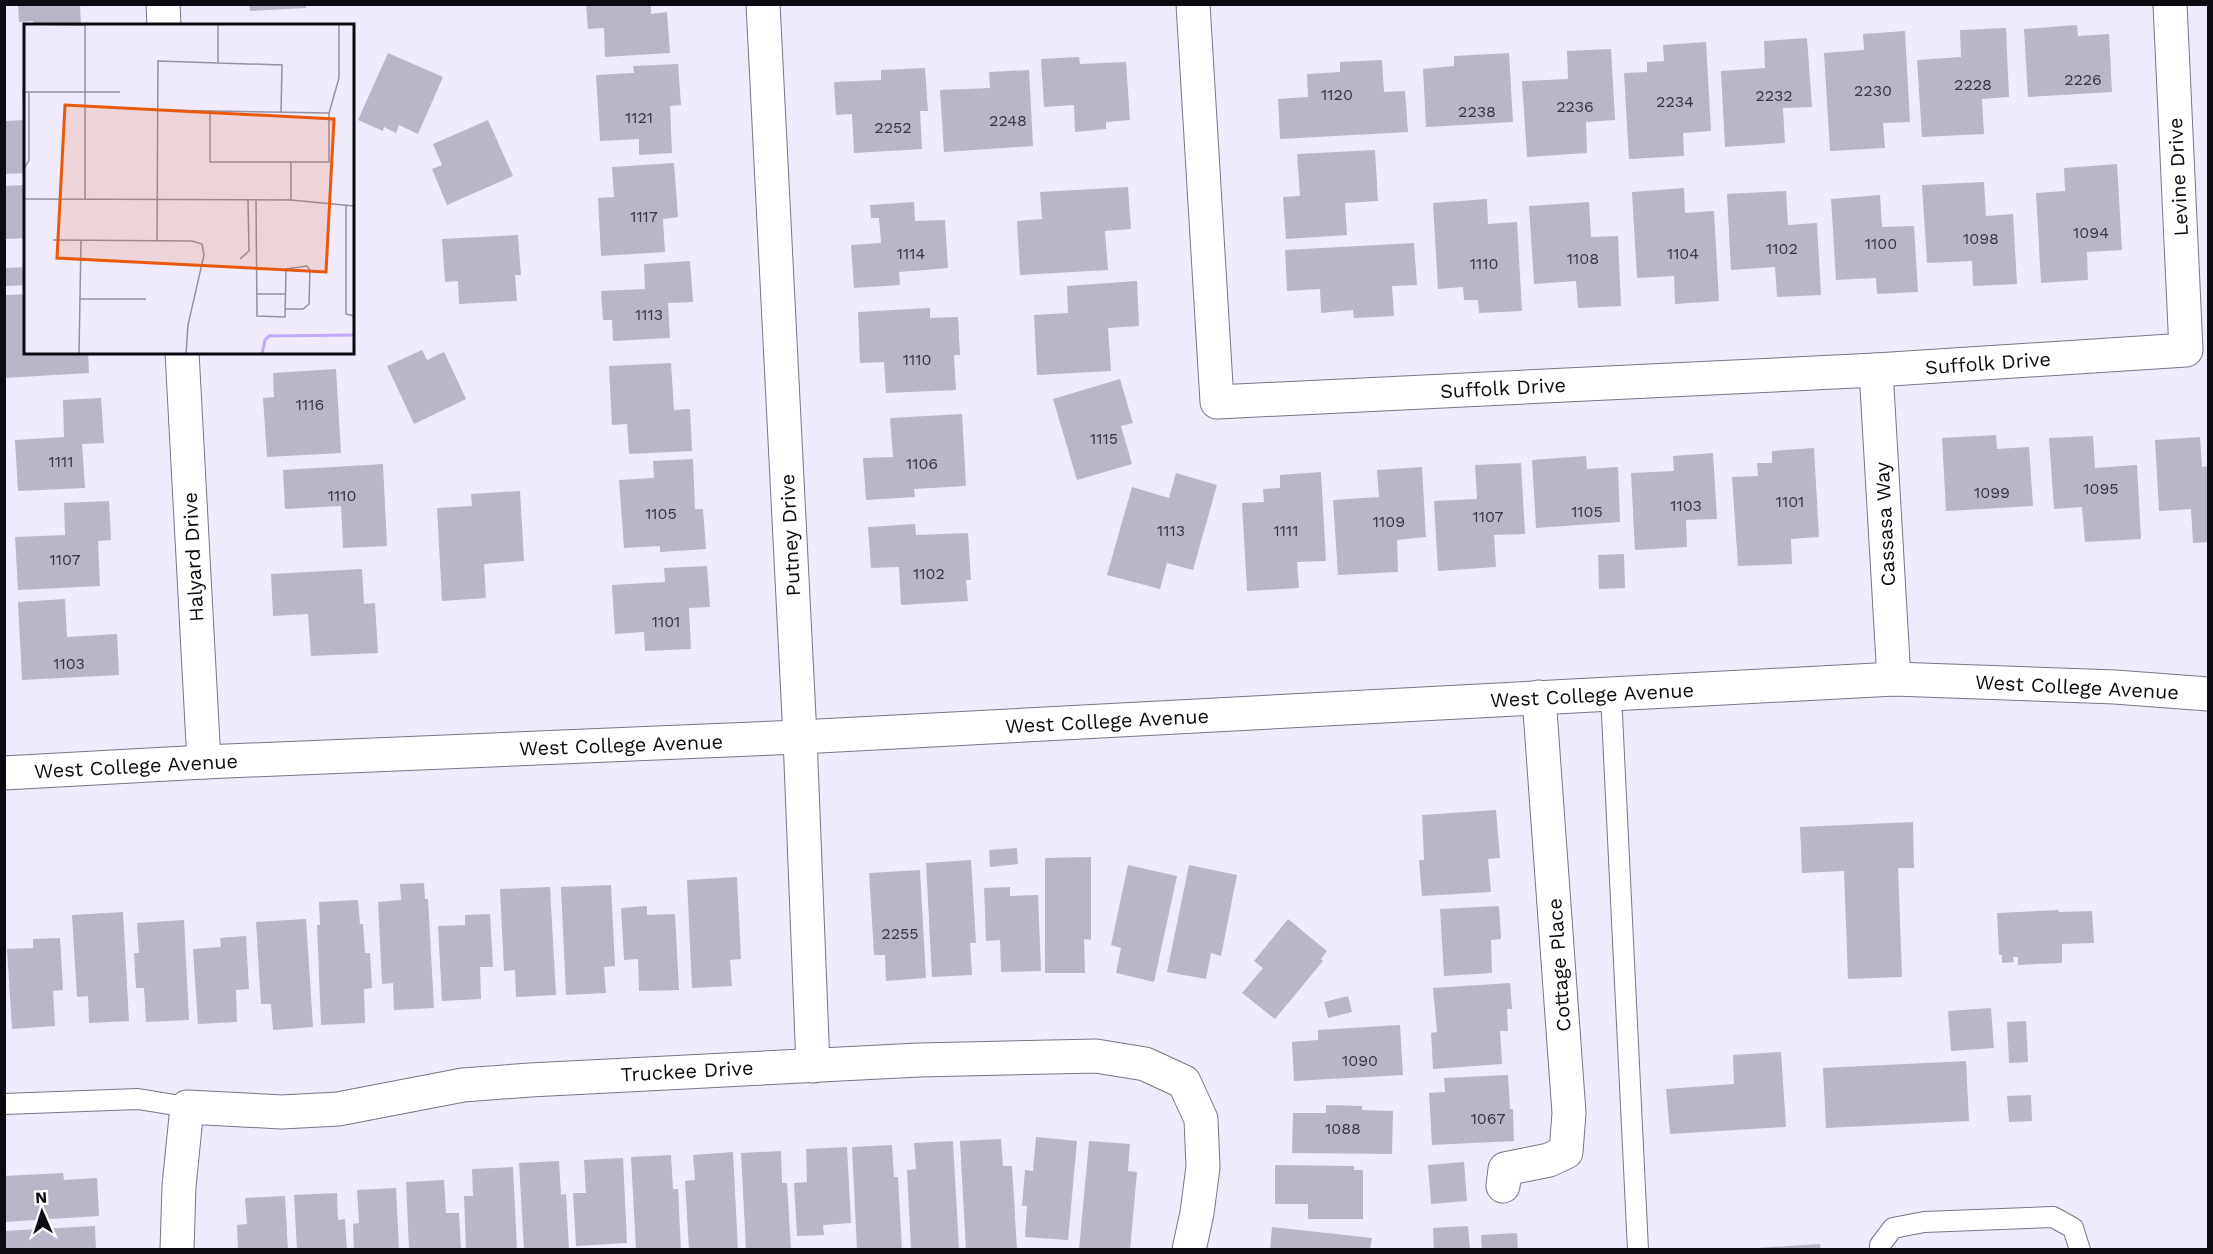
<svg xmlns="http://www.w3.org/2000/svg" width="2213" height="1254" font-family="'Work Sans',sans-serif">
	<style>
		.building { fill: #bab6c7 }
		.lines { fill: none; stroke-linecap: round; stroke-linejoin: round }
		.service-casing { stroke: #797585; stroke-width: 22 }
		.minor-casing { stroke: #797585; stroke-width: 35 }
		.secondary-casing { stroke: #797585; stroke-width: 35 }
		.service { stroke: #fff; stroke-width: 20 }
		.minor { stroke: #fff; stroke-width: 33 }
		.secondary { stroke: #fff; stroke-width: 33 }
		.labels { text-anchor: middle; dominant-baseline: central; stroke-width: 4.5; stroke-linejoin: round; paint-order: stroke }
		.number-label { font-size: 16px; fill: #38363e }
		.street-label { font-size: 20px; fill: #0d0b11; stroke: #fff }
		.inset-river { fill: none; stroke: #c0aaf7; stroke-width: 3 }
		.inset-road { fill: none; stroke: #95919e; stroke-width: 1.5 }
		.view { fill: #e8590c; fill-opacity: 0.15; stroke: #e8590c; stroke-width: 3 }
		.inset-edge { fill: none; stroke: #0d0b11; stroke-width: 3 }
	</style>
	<rect width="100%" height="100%" fill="#efeafc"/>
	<g class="building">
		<polygon points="18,4 80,4 81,26 33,26 33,21 19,22"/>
		<polygon points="249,4 306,4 306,8 250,11"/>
		<polygon points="586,4 651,4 651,14 667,12 670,53 605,57 604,28 588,29"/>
		<polygon points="2077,25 2078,36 2109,34 2112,92 2028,97 2024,29"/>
		<polygon points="2006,28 2009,97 1982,99 1984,134 1922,137 1917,60 1961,57 1960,30"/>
		<polygon points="1905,31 1910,122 1883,123 1885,148 1830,151 1824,53 1864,50 1863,34"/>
		<polygon points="1807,38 1812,107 1783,108 1785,143 1725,147 1721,71 1765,68 1764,41"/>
		<polygon points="1706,42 1711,131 1683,133 1684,156 1629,159 1624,73 1647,72 1647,62 1664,61 1663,45"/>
		<polygon points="1611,49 1615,120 1586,122 1587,153 1527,157 1522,81 1568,79 1567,51"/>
		<polygon points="388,53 443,77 418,134 399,125 396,133 384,127 383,131 358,120"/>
		<polygon points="1509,53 1513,122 1426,127 1423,69 1454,66 1454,56"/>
		<polygon points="1079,57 1080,64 1126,62 1130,120 1106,122 1106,129 1075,132 1074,105 1044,107 1041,59"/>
		<polygon points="1382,60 1384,92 1405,91 1408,132 1280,139 1278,99 1308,97 1307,74 1340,72 1340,62"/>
		<polygon points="678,64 681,105 670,106 672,153 639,155 639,139 600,141 596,75 634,73 633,66"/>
		<polygon points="925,68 928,111 920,111 922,149 854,153 852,114 836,115 834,82 881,80 881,70"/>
		<polygon points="1029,70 1033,146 944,152 940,90 990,88 989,72"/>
		<polygon points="22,88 26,88 26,114 24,114"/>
		<polygon points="26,120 26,173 4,174 4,121"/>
		<polygon points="488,120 513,176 447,205 432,169 442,165 433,144"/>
		<polygon points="1375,150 1378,201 1345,203 1347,235 1286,239 1283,197 1300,196 1297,154"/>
		<polygon points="674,163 678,217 663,219 665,252 601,256 598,198 614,197 612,167"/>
		<polygon points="2117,164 2122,250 2087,252 2088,280 2041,283 2036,193 2065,191 2064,168"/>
		<polygon points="1984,182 1986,216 2013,214 2017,284 1973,286 1972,261 1927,263 1922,185"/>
		<polygon points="26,185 26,238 4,239 4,186"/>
		<polygon points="1128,187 1131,229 1105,231 1108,270 1020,275 1017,221 1042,219 1040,192"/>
		<polygon points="1684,188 1685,213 1714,211 1719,301 1675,304 1674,276 1637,278 1632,192"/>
		<polygon points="1786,191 1788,225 1817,223 1821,295 1777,297 1775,267 1731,270 1727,194"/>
		<polygon points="1880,195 1882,227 1914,226 1918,292 1877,294 1876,278 1836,280 1831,199"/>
		<polygon points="1487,199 1488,224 1517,222 1522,311 1479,313 1478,300 1464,300 1463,287 1438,289 1433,203"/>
		<polygon points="914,202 915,221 945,220 948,268 899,272 900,285 854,288 851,245 881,243 879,218 871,218 870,205"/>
		<polygon points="1589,202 1591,237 1618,236 1621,306 1578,308 1576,281 1534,284 1529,206"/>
		<polygon points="518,235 521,275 515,275 517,301 459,304 458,281 445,282 442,239"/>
		<polygon points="1414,243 1417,285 1392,286 1394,316 1354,318 1353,310 1321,313 1320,289 1287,291 1285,250"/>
		<polygon points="690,261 693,302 668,303 670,338 613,341 612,320 603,320 601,291 645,289 644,264"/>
		<polygon points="26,267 26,285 6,286 5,268"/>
		<polygon points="1137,281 1139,326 1108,328 1111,371 1037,375 1034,315 1068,313 1067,286"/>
		<polygon points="26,294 26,352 88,352 89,373 4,378 4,295"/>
		<polygon points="930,308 930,318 958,317 960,355 954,355 956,390 886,393 884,362 860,363 858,312"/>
		<polygon points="422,350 427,360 444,352 466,399 414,424 387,366"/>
		<polygon points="671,363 674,410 690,409 692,451 629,454 627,424 612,425 609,366"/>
		<polygon points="336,369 341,453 267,457 263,398 274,397 273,373"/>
		<polygon points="1120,379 1133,423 1121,426 1132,464 1077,480 1053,399"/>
		<polygon points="101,398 104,443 82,444 85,488 18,491 15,440 64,437 63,400"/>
		<polygon points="962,414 966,486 914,489 915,497 866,500 863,458 893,457 890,418"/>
		<polygon points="1996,435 1997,449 2029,447 2033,506 1946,511 1942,438"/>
		<polygon points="2093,436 2095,468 2137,465 2141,539 2085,542 2082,507 2054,509 2049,438"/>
		<polygon points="2200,437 2202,467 2208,466 2208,542 2193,543 2191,509 2159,511 2155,440"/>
		<polygon points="1814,448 1819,537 1791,539 1792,564 1738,566 1732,477 1758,476 1757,463 1772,463 1772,451"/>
		<polygon points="1713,453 1717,519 1686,520 1687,547 1635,550 1631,473 1674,471 1673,456"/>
		<polygon points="1586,456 1587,469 1618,467 1620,522 1536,528 1532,460"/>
		<polygon points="693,459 695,509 703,509 706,549 660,552 660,546 624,548 619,480 654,478 653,461"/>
		<polygon points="1521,463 1525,534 1494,535 1496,567 1438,571 1434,501 1477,499 1475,465"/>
		<polygon points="383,464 387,546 343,548 341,506 285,509 283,470"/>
		<polygon points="1422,467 1426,537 1397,540 1398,572 1338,575 1333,500 1379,497 1377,470"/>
		<polygon points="1321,472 1326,561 1297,562 1299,588 1247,591 1242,503 1264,502 1263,489 1280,488 1280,475"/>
		<polygon points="1176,473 1217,485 1193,570 1167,563 1160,589 1107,575 1132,487 1169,498"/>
		<polygon points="520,491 524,561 484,564 486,598 442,601 437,508 472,506 471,494"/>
		<polygon points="109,501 111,540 98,541 100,586 18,590 15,537 65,535 64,503"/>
		<polygon points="915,524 916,535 968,533 971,580 966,580 968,601 901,605 899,567 871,568 868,527"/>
		<polygon points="1624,554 1625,588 1599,589 1598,555"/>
		<polygon points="707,566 710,607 689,608 691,649 645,651 644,632 615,634 612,585 665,582 664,568"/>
		<polygon points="362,569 364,604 375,603 378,653 311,656 308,614 273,616 271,574"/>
		<polygon points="65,599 67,637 117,634 119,675 22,680 18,602"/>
		<polygon points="1496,810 1500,858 1488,859 1491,892 1422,896 1419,860 1424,860 1422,815"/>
		<polygon points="1913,822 1914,868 1898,868 1902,977 1848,979 1844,871 1802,873 1800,827"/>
		<polygon points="1017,848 1018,864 990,867 989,850"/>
		<polygon points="1091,857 1091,940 1084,939 1085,973 1045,973 1045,858"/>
		<polygon points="971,860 976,943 970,943 972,975 932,977 926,863"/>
		<polygon points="1128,865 1177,876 1154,982 1116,973 1121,948 1111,945"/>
		<polygon points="1189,865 1237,875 1221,956 1211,953 1206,979 1167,972"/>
		<polygon points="920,870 926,978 886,981 885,955 874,955 869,873"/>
		<polygon points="737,877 741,959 730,960 732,986 692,988 687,880"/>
		<polygon points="424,883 425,899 428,899 434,1008 394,1010 393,983 382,984 378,902 401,900 400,884"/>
		<polygon points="611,885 615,966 604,967 606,993 566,995 561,887"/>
		<polygon points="550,887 556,995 516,997 515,970 504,971 500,889"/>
		<polygon points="1010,887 1010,896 1038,895 1041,971 1001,972 1000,940 986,941 984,888"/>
		<polygon points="358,900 360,924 363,924 365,953 370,953 372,988 364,989 365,1023 321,1025 317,925 320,925 319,902"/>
		<polygon points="647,906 647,915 675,914 679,990 639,991 638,959 624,960 621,908"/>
		<polygon points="1499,906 1501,939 1491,940 1492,973 1444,976 1440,909"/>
		<polygon points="2058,910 2059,912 2092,911 2094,943 2062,944 2062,963 2018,965 2018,957 2013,957 2014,962 2002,963 2002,955 1999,955 1997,913"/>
		<polygon points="123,912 129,1021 89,1023 88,996 77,997 72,915"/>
		<polygon points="490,914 493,967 480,967 481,999 442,1001 438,926 465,925 465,915"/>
		<polygon points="306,919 313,1027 273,1030 271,1004 261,1004 256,922"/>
		<polygon points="1288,919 1327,951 1321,959 1323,961 1275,1019 1242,993 1263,968 1254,961"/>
		<polygon points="184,920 189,1020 146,1022 144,988 136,988 134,953 139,953 137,923"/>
		<polygon points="246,936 249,989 236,990 237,1022 198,1024 193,949 221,947 220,938"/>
		<polygon points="60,938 63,990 53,991 55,1026 12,1029 7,949 33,948 33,939"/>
		<polygon points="1510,983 1512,1009 1507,1009 1508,1031 1500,1031 1502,1064 1433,1069 1431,1033 1437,1032 1433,988"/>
		<polygon points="1348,996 1352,1012 1328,1018 1324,1002"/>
		<polygon points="1991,1008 1994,1048 1951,1051 1948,1011"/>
		<polygon points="2026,1021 2028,1062 2009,1063 2007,1022"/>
		<polygon points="1400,1025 1403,1075 1294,1081 1292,1042 1318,1040 1318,1030"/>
		<polygon points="1781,1052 1786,1127 1670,1134 1666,1089 1734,1084 1733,1055"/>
		<polygon points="1966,1061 1969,1121 1826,1128 1823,1068"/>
		<polygon points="1508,1075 1510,1109 1513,1109 1514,1141 1432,1145 1429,1093 1445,1092 1444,1078"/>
		<polygon points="2031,1095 2032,1121 2009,1122 2007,1096"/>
		<polygon points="1326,1105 1362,1106 1362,1110 1393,1111 1392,1154 1292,1153 1293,1113 1326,1113"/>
		<polygon points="1036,1137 1077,1141 1068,1240 1025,1237 1027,1206 1022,1206 1025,1170 1033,1171"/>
		<polygon points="1001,1139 1003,1166 1012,1166 1017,1249 966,1250 960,1141"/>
		<polygon points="953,1141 959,1250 911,1250 907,1170 916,1169 914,1143"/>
		<polygon points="1089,1141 1130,1144 1128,1171 1137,1172 1130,1250 1079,1250"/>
		<polygon points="892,1145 894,1177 898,1177 902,1250 857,1250 852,1147"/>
		<polygon points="847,1147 851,1223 823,1225 824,1235 797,1236 794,1183 807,1182 806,1149"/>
		<polygon points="781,1151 782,1183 787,1183 791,1250 746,1250 741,1153"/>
		<polygon points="733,1152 738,1250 689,1250 685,1181 695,1180 693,1155"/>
		<polygon points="671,1155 673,1189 678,1189 681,1250 636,1250 631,1157"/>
		<polygon points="623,1158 627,1243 576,1246 573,1193 586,1193 584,1160"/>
		<polygon points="559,1161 561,1195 566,1194 569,1250 524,1250 519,1163"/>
		<polygon points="1464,1162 1467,1201 1431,1204 1428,1165"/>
		<polygon points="1275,1165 1354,1166 1354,1170 1363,1170 1363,1219 1308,1219 1308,1204 1275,1204"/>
		<polygon points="513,1167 517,1250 466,1250 464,1196 473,1196 472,1169"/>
		<polygon points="63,1173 64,1180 97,1178 99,1216 4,1222 4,1176"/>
		<polygon points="444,1180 446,1213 459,1213 461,1250 409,1250 406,1182"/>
		<polygon points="396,1188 399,1250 354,1250 353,1224 359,1223 357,1190"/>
		<polygon points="337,1193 338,1220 345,1219 347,1250 297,1250 294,1195"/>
		<polygon points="285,1196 288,1250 238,1250 237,1225 247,1224 245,1198"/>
		<polygon points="95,1226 96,1250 4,1250 4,1231"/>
		<polygon points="1468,1226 1470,1250 1434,1250 1433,1228"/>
		<polygon points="1272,1227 1372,1238 1370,1250 1270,1250"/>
		<polygon points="1517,1233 1518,1250 1482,1250 1481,1235"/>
		<polygon points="1820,1244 1821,1250 1757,1250 1757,1248"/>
	</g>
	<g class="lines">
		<defs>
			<g id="service">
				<polyline points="1611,694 1638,1250"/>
				<polyline points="4,1104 138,1099 187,1107"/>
				<polyline points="1880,1250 1880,1245 1893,1228 1924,1222 2053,1217 2073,1228 2080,1250"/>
			</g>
			<g id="minor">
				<polyline points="163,4 164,26"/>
				<polyline points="763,4 800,737 813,1066"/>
				<polyline points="1193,4 1217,402 1876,370 2186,350 2170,4"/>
				<polyline points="182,352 204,762"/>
				<polyline points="1876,370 1894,679"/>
				<polyline points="1503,1186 1505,1169 1549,1160 1566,1152 1569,1113 1539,697"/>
				<polyline points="177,1250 179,1186 187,1107 282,1112 338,1109 463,1085 530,1080 919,1060 1096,1056 1145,1064 1184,1082 1201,1119 1203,1167 1197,1213 1189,1250"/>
			</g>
			<polyline id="secondary" points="4,773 204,762 800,737 1894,679 2115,687 2208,694"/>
		</defs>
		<use href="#service" class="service-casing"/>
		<use href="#minor" class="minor-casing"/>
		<use href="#secondary" class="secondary-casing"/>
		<use href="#service" class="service"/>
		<use href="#minor" class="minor"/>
		<use href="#secondary" class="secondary"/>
	</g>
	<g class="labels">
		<g class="number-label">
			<text x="2083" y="79">2226</text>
			<text x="1973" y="84">2228</text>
			<text x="1873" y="90">2230</text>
			<text x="1337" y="94">1120</text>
			<text x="1774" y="95">2232</text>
			<text x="1675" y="101">2234</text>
			<text x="1575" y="106">2236</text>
			<text x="1477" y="111">2238</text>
			<text x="639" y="117">1121</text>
			<text x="1008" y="120">2248</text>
			<text x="893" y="127">2252</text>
			<text x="644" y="216">1117</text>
			<text x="2091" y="232">1094</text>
			<text x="1981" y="238">1098</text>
			<text x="1881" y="243">1100</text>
			<text x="1782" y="248">1102</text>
			<text x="911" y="253">1114</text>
			<text x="1683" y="253">1104</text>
			<text x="1583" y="258">1108</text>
			<text x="1484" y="263">1110</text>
			<text x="649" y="314">1113</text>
			<text x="917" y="359">1110</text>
			<text x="310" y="404">1116</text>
			<text x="1104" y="438">1115</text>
			<text x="61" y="461">1111</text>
			<text x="922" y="463">1106</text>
			<text x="2101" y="488">1095</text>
			<text x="1992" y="492">1099</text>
			<text x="342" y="495">1110</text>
			<text x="1790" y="501">1101</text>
			<text x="1686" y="505">1103</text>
			<text x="1587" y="511">1105</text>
			<text x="661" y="513">1105</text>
			<text x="1488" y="516">1107</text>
			<text x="1389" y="521">1109</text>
			<text x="1171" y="530">1113</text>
			<text x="1286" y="530">1111</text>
			<text x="65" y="559">1107</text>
			<text x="929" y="573">1102</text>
			<text x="666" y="621">1101</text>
			<text x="69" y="663">1103</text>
			<text x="900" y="933">2255</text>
			<text x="1360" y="1060">1090</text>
			<text x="1488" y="1118">1067</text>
			<text x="1343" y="1128">1088</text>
		</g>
		<g class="street-label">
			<text transform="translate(2178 177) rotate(-93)">Levine Drive</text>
			<text transform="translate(1988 363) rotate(-4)">Suffolk Drive</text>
			<text transform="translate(1503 388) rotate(-3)">Suffolk Drive</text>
			<text transform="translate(1885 524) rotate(-93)">Cassasa Way</text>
			<text transform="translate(790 535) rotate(-93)">Putney Drive</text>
			<text transform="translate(193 557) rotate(-93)">Halyard Drive</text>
			<text transform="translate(2077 687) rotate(3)">West College Avenue</text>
			<text transform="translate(1592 695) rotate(-3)">West College Avenue</text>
			<text transform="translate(1107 721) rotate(-3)">West College Avenue</text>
			<text transform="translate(621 745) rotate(-2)">West College Avenue</text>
			<text transform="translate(136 766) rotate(-3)">West College Avenue</text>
			<text transform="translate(1559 965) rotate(-94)">Cottage Place</text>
			<text transform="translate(687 1071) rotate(-3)">Truckee Drive</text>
		</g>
	</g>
	<g transform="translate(24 24)">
		<rect width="330" height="330" fill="#efeafc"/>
		<path class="inset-river" d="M 238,330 L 241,316 L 245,312 L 330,311"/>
		<path class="inset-road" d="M 8,0 L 61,1M 61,0 L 61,175M 194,39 L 194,0M 0,68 L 96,68M 134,86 L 305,89M 186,89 L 186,138 L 305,138 L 305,89 L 315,54 L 315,0M 267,138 L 267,176M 0,145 L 5,136 L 5,68M 0,175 L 267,176 L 330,182M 232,176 L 233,292 L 261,293 L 262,245 L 283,242 L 286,246 L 285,280 L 279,285 L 261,285M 322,182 L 322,290 L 330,292M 29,216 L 168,217 L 178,220 L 180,231 L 164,301 L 162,330M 133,216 L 134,37 L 258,41 L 257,88M 216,235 L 225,227 L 224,176M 232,270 L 261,270M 55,275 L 122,275M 55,330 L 57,217M 82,330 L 105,330"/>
		<path class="view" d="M 41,81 L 310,95 L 302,248 L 33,234 Z"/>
		<rect width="330" height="330" class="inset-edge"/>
	</g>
	<rect width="2213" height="1254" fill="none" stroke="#0d0b11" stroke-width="12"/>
	<g transform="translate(42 1212) rotate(357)" stroke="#ffffff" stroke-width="4.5" paint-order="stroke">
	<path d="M0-4.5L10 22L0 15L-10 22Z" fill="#0d0b11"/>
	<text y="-9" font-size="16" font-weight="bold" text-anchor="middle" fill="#0d0b11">N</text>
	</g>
</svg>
